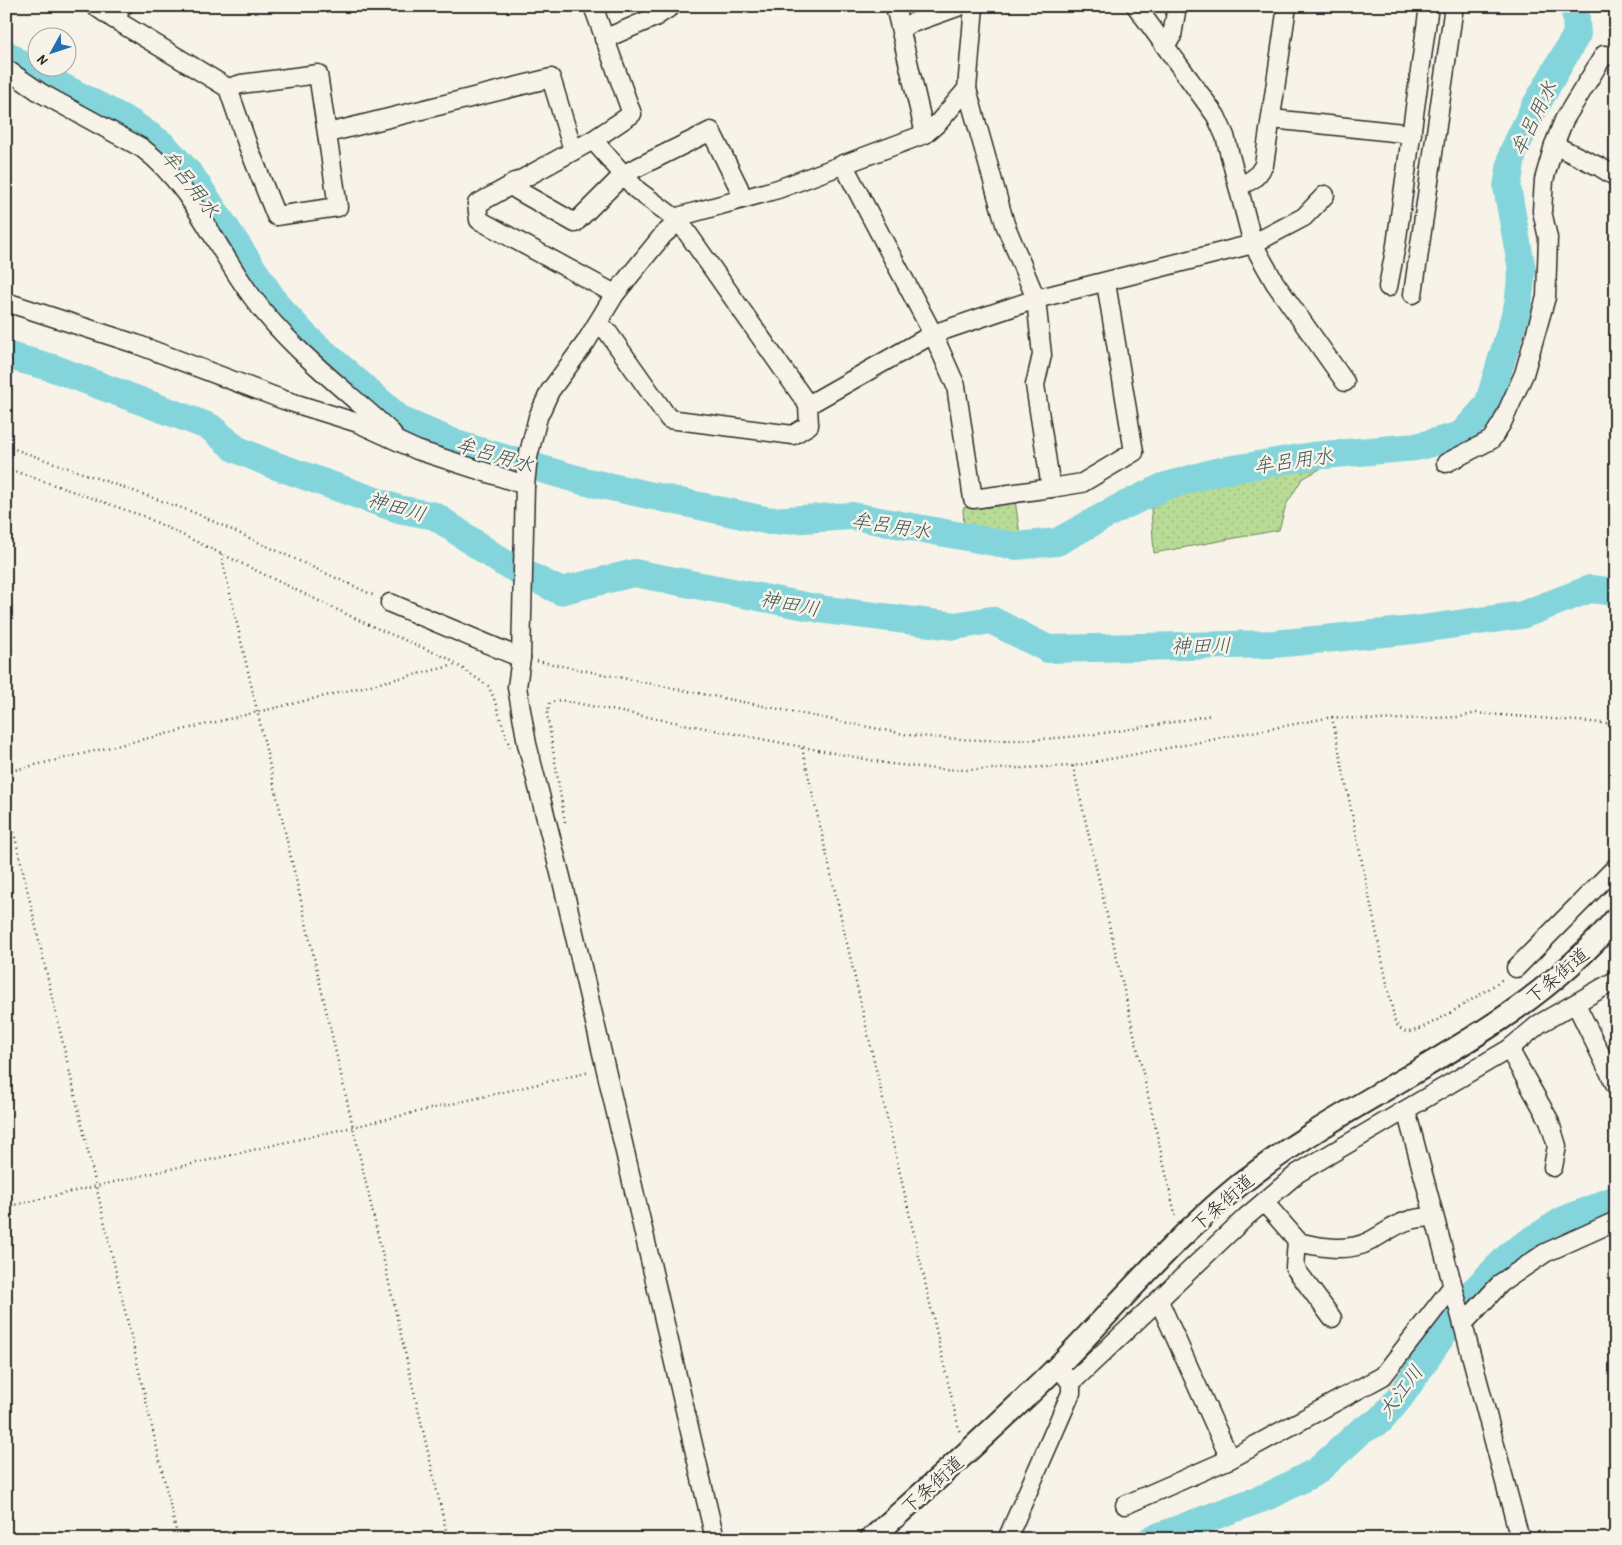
<svg xmlns="http://www.w3.org/2000/svg" width="1622" height="1545" font-family="'Patrick Hand','Klee One',sans-serif">
	<style>
		.grass { fill: url(#grass-dots); stroke: #728360 }
		.lines { fill: none; stroke-linecap: round; stroke-linejoin: round }
		.river { stroke: #84d5db; stroke-width: 28 }
		.minor-casing { stroke: #2b2b2b; stroke-width: 21 }
		.major-casing { stroke: #2b2b2b; stroke-width: 25 }
		.path { stroke: #2b2b2b; stroke-width: 2.5; stroke-dasharray: 1 4; stroke-linecap: butt }
		.minor { stroke: #f7f3e8; stroke-width: 18 }
		.major { stroke: #f7f3e8; stroke-width: 21 }
		.labels { text-anchor: middle; dominant-baseline: central; stroke-width: 5; stroke-linejoin: round; paint-order: stroke }
		.street-label { font-size: 19px; fill: #2b2b2b; stroke: #f7f3e8 }
		.water-label { font-size: 20px; font-style: italic; fill: #415657; stroke: #f7f3e8 }
	</style>
	<defs>
		<pattern id="grass-dots" width="8" height="8" patternUnits="userSpaceOnUse" patternTransform="scale(1.25)"><rect width="8" height="8" fill="#b8db95"/><path d="M2 2h.1M6 6h.1" fill="none" stroke="#9ebc81" stroke-width="1.8" stroke-linecap="round"/></pattern>
	</defs>
	<rect width="100%" height="100%" fill="#f7f3e8"/>
	<filter id="ink" filterUnits="userSpaceOnUse"><feTurbulence type="fractalNoise" baseFrequency=".02" numOctaves="2"/><feDisplacementMap in="SourceGraphic" scale="10" xChannelSelector="R" yChannelSelector="G"/><feConvolveMatrix kernelMatrix="1 2 1 2 8 2 1 2 1" color-interpolation-filters="sRGB"/></filter>
	<g filter="url(#ink)">
		<g class="grass">
			<polygon points="1320,469 1302,479 1286,505 1279,530 1154,553 1151,509 1169,495 1262,475"/>
			<polygon points="1015,500 1020,535 1010,537 964,529 963,508"/>
		</g>
		<g class="lines">
			<g class="river">
				<polyline points="6,54 26,68 131,123 163,145 192,177 278,307 307,338 402,421 459,445 583,481 770,521 852,516 1016,546 1057,542 1115,510 1163,487 1215,472 1312,456 1416,447 1461,435 1488,405 1518,305 1522,270 1507,187 1513,152 1533,110 1577,34 1575,6"/>
				<polyline points="6,355 53,368 210,427 236,449 271,464 398,509 435,516 502,562 560,591 634,573 826,610 955,626 991,620 1048,649 1274,644 1414,630 1522,615 1590,589 1616,592"/>
				<polyline points="1152,1539 1271,1495 1317,1471 1361,1431 1381,1420 1401,1396 1468,1297 1512,1253 1562,1221 1616,1199"/>
			</g>
			<defs>
				<g id="minor">
					<polyline points="95,6 114,19"/>
					<polyline points="123,6 114,19 228,88 248,146 276,216 338,207 318,74 241,84 228,88"/>
					<polyline points="593,6 632,114 593,140 477,204 479,220 615,294"/>
					<polyline points="895,6 925,134"/>
					<polyline points="901,27 960,6"/>
					<polyline points="604,39 655,17 672,6"/>
					<polyline points="1165,44 1172,36 1177,6"/>
					<path d="M 6,69 L 41,93 L 142,148 C 192,185 216,249 253,298 C 291,350 345,389 392,433"/>
					<polyline points="967,89 1005,224 1036,299 1042,355 1035,385 1051,488 1082,483 1134,452 1106,283"/>
					<polyline points="1272,119 1412,134"/>
					<polyline points="328,133 551,78 573,150"/>
					<polyline points="593,140 637,190 679,221 808,405"/>
					<polyline points="1554,145 1600,167 1616,177"/>
					<polyline points="843,164 933,334 956,386 973,499 1051,488"/>
					<polyline points="514,182 517,190 575,223 624,174 711,131 739,188 742,199"/>
					<path d="M 1238,185 C 1252,182 1257,177 1264,165 L 1287,6"/>
					<polyline points="1325,195 1304,217 1253,244 1275,283 1345,382"/>
					<polyline points="1388,287 1396,245 1429,6"/>
					<polyline points="1413,294 1454,6"/>
					<polyline points="6,302 136,344 284,400 358,423 417,450 525,485"/>
					<polyline points="597,324 607,331 669,419 793,435 809,425 808,405 933,334 1036,299 1253,244 1225,136 1216,116 1136,6"/>
					<polyline points="1446,463 1491,440 1502,423 1524,374 1546,297 1548,238 1542,211 1544,180 1554,145 1564,120 1604,55 1616,56"/>
					<polyline points="390,603 521,658"/>
					<polyline points="1516,968 1616,867"/>
					<polyline points="1576,1004 1616,1086"/>
					<polyline points="1509,1049 1549,1120 1557,1146 1553,1167"/>
					<polyline points="1406,1110 1520,1539"/>
					<path d="M 1264,1202 L 1297,1240 L 1302,1243 C 1324,1248 1350,1252 1370,1241 C 1397,1226 1402,1218 1434,1217"/>
					<polyline points="1297,1240 1295,1268 1332,1318"/>
					<polyline points="1159,1301 1230,1459 1383,1376 1452,1287"/>
					<polyline points="1463,1324 1501,1283 1545,1253 1616,1221"/>
					<polyline points="1071,1383 1246,1217 1298,1173 1509,1049 1539,1024 1616,980"/>
					<polyline points="1125,1505 1230,1459"/>
					<polyline points="715,1539 562,881 527,744 517,687 521,658 525,485 528,457 538,417 550,391 586,342 615,294 663,235 679,221 681,216 778,189 925,134 938,123 967,89 974,6"/>
					<polyline points="1007,1539 1071,1393 1071,1383 1064,1374"/>
				</g>
				<path id="major" d="M 871,1539 C 934,1482 998,1426 1058,1366 C 1117,1306 1172,1240 1238,1186 C 1358,1089 1516,1039 1616,918"/>
			</defs>
			<use href="#minor" class="minor-casing"/>
			<use href="#major" class="major-casing"/>
			<g class="path">
				<polyline points="6,446 193,512 375,596"/>
				<polyline points="6,468 143,516 369,625 447,658 488,686 493,696 510,748"/>
				<polyline points="221,554 448,1539"/>
				<path d="M 537,661 L 909,735 C 942,738 975,741 1008,740 C 1077,740 1145,727 1212,715"/>
				<path d="M 1332,717 L 1395,1022 C 1398,1026 1401,1031 1407,1032 C 1422,1033 1490,989 1504,978"/>
				<polyline points="802,748 960,1434"/>
				<polyline points="1073,766 1176,1218"/>
				<polyline points="6,772 455,665"/>
				<polyline points="6,798 178,1539"/>
				<polyline points="565,822 547,714 550,702 560,700 891,764 936,769 968,770 1073,766 1332,717 1376,720 1460,717 1476,713 1616,724"/>
				<polyline points="6,1207 590,1072"/>
			</g>
			<use href="#minor" class="minor"/>
			<use href="#major" class="major"/>
		</g>
	</g>
	<g class="labels">
		<g class="street-label">
			<text transform="translate(1557 975) rotate(-40)">下条街道</text>
			<text transform="translate(1222 1202) rotate(-41)">下条街道</text>
			<text transform="translate(932 1484) rotate(-42)">下条街道</text>
		</g>
		<g class="water-label">
			<text transform="translate(1533 118) rotate(-64)">牟呂用水</text>
			<text transform="translate(191 183) rotate(52)">牟呂用水</text>
			<text transform="translate(495 454) rotate(17)">牟呂用水</text>
			<text transform="translate(1293 460) rotate(-8)">牟呂用水</text>
			<text transform="translate(397 506) rotate(16)">神田川</text>
			<text transform="translate(891 525) rotate(9)">牟呂用水</text>
			<text transform="translate(790 603) rotate(11)">神田川</text>
			<text transform="translate(1201 645) rotate(-1)">神田川</text>
			<text transform="translate(1400 1391) rotate(-53)">大江川</text>
		</g>
	</g>
	<rect width="1622" height="1545" fill="none" stroke="#f7f3e8" stroke-width="25"/>
	<rect x="12" y="12" width="1597" height="1520" fill="none" stroke="#2b2b2b" stroke-width="2" filter="url(#ink)"/>
	<g transform="translate(52 52) rotate(230)"><circle r="24" fill="#f7f3e8" stroke="#a5a39c"/>
	<path d="M0-4L9 19L0 12L-9 19Z" fill="#1f6fb2"/>
	<text y="-8" font-size="14" font-weight="bold" text-anchor="middle" fill="#2b2b2b">N</text>
	</g>
</svg>
